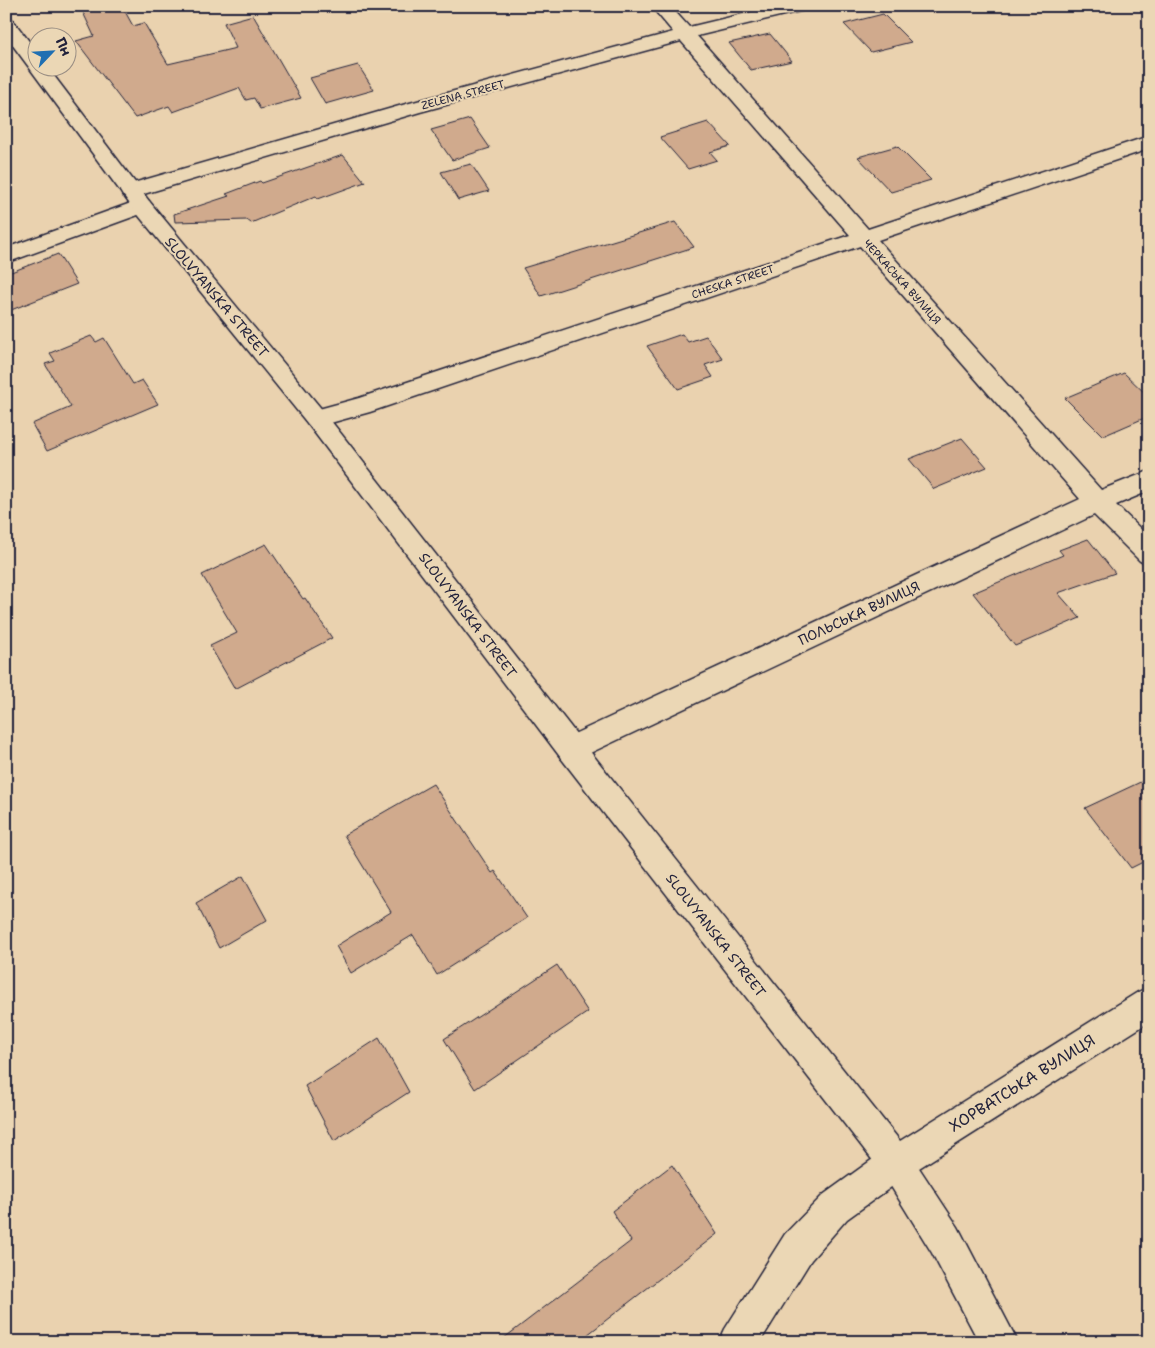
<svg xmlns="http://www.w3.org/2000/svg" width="1155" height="1348" font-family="'Shantell Sans',sans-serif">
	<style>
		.building { fill: #d0aa8d; stroke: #22223b }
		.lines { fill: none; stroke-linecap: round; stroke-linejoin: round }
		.minor-casing { stroke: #22223b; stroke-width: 3 }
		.tertiary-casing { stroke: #22223b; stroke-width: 3 }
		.minor { fill: #ebd7b5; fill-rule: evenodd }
		.tertiary { fill: #ebd7b5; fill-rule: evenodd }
		.labels { text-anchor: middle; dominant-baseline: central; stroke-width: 4; stroke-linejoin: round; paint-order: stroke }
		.far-street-label { font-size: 11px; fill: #22223b; stroke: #ebd7b5 }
		.street-label { font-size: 14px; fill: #22223b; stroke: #ebd7b5 }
		.near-street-label { font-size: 16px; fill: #22223b; stroke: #ebd7b5 }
	</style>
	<rect width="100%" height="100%" fill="#ead2af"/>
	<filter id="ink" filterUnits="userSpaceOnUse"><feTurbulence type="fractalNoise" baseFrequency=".02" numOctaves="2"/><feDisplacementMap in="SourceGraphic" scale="10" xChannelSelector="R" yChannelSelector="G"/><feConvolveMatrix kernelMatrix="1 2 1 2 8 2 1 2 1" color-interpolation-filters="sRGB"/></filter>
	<g filter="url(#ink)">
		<g class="building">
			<polygon points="80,6 122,6 133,26 144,23 168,64 236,48 224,23 253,15 301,98 260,109 254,98 246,100 239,88 173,112 169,106 135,118 76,41 94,36"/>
			<polygon points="883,14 911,42 871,52 844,24"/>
			<polygon points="770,34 792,61 751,70 729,43"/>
			<polygon points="358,65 374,90 325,104 310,78"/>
			<polygon points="470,119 490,148 452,160 431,130"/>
			<polygon points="708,122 730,146 710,152 717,160 688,169 660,137"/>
			<polygon points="897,146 931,180 891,192 858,157"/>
			<polygon points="343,155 365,182 318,199 316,196 251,223 247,220 175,222 174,214 229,196 226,194 260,181 262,183"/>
			<polygon points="471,164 489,191 458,200 441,172"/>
			<polygon points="675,222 694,247 541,296 523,268"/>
			<polygon points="58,254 77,284 6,312 6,274"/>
			<polygon points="682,334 688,342 706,336 723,359 705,365 713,377 678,389 647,346"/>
			<polygon points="91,336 96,342 104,338 133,384 142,380 158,404 47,451 32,424 71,407 45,364 55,361 50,353"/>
			<polygon points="1124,373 1149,397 1149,416 1103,436 1065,398"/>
			<polygon points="962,438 987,467 934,489 909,459"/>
			<polygon points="1088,539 1115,573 1058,593 1080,618 1015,646 973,593 1063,555 1059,550"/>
			<polygon points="266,544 303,599 305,598 332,638 235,689 210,646 237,633 202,575"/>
			<polygon points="1149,778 1149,859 1131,868 1085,808"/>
			<polygon points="433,784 492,873 495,871 527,918 437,975 413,935 351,973 336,946 391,912 344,835"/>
			<polygon points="243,876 267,920 219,948 196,903"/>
			<polygon points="557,965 588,1012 475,1089 444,1039"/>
			<polygon points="379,1038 409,1092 334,1141 305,1086"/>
			<polygon points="672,1165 717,1234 578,1342 499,1342 631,1241 612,1211"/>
		</g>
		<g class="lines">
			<defs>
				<g id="minor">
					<polygon points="651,6 670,6 689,27 776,6 808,6 805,10 697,36 868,229 1149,136 1149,149 878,240 1101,490 1149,471 1149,491 1116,505 1149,537 1149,564 1140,561 1094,515 571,762 561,758 557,749 561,740 1080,499 860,246 370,412 316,427 308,424 304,418 308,412 359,398 850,235 681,41 420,112 137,196 130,197 123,196 120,191 123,186 406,104 673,32"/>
					<polygon points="142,199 149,201 152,206 149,211 6,263 6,248"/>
					<polygon points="1149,987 1149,1022 908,1175 847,1219 811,1260 760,1342 719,1342 725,1329 785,1234 823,1195 884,1151 1138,992"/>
				</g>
				<polygon id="tertiary" points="6,18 12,19 38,53 38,68 48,68 149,201 324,412 581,740 908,1151 958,1227 1018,1342 979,1342 932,1253 884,1175 561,758 308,424 135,211 6,36"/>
			</defs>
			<use href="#minor" class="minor-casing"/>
			<use href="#tertiary" class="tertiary-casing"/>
			<use href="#minor" class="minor"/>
			<use href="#tertiary" class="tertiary"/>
		</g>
	</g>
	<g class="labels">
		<g class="far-street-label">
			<text transform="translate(463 95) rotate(-15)">ZELENA STREET</text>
			<text transform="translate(733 282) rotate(-18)">CHESKA STREET</text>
			<text transform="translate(902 282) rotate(48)">ЧЕРКАСЬКА ВУЛИЦЯ</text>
		</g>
		<g class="street-label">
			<text transform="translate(217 297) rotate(50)">SLOLVYANSKA STREET</text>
			<text transform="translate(859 613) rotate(-25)">ПОЛЬСЬКА ВУЛИЦЯ</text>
			<text transform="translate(468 615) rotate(53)">SLOLVYANSKA STREET</text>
			<text transform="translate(716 935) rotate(52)">SLOLVYANSKA STREET</text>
		</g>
		<g class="near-street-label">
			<text transform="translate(1022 1083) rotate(-32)">ХОРВАТСЬКА ВУЛИЦЯ</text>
		</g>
	</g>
	<rect width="1155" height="1348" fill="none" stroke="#ebd7b5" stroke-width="25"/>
	<rect x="12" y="12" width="1130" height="1323" fill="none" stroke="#22223b" stroke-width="2" filter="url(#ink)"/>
	<g transform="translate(52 52) rotate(65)"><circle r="24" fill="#ebd7b5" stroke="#9b8f84"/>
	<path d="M0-4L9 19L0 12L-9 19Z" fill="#1f6fb2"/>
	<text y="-8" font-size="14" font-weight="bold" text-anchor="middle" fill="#22223b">Пн</text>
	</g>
</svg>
